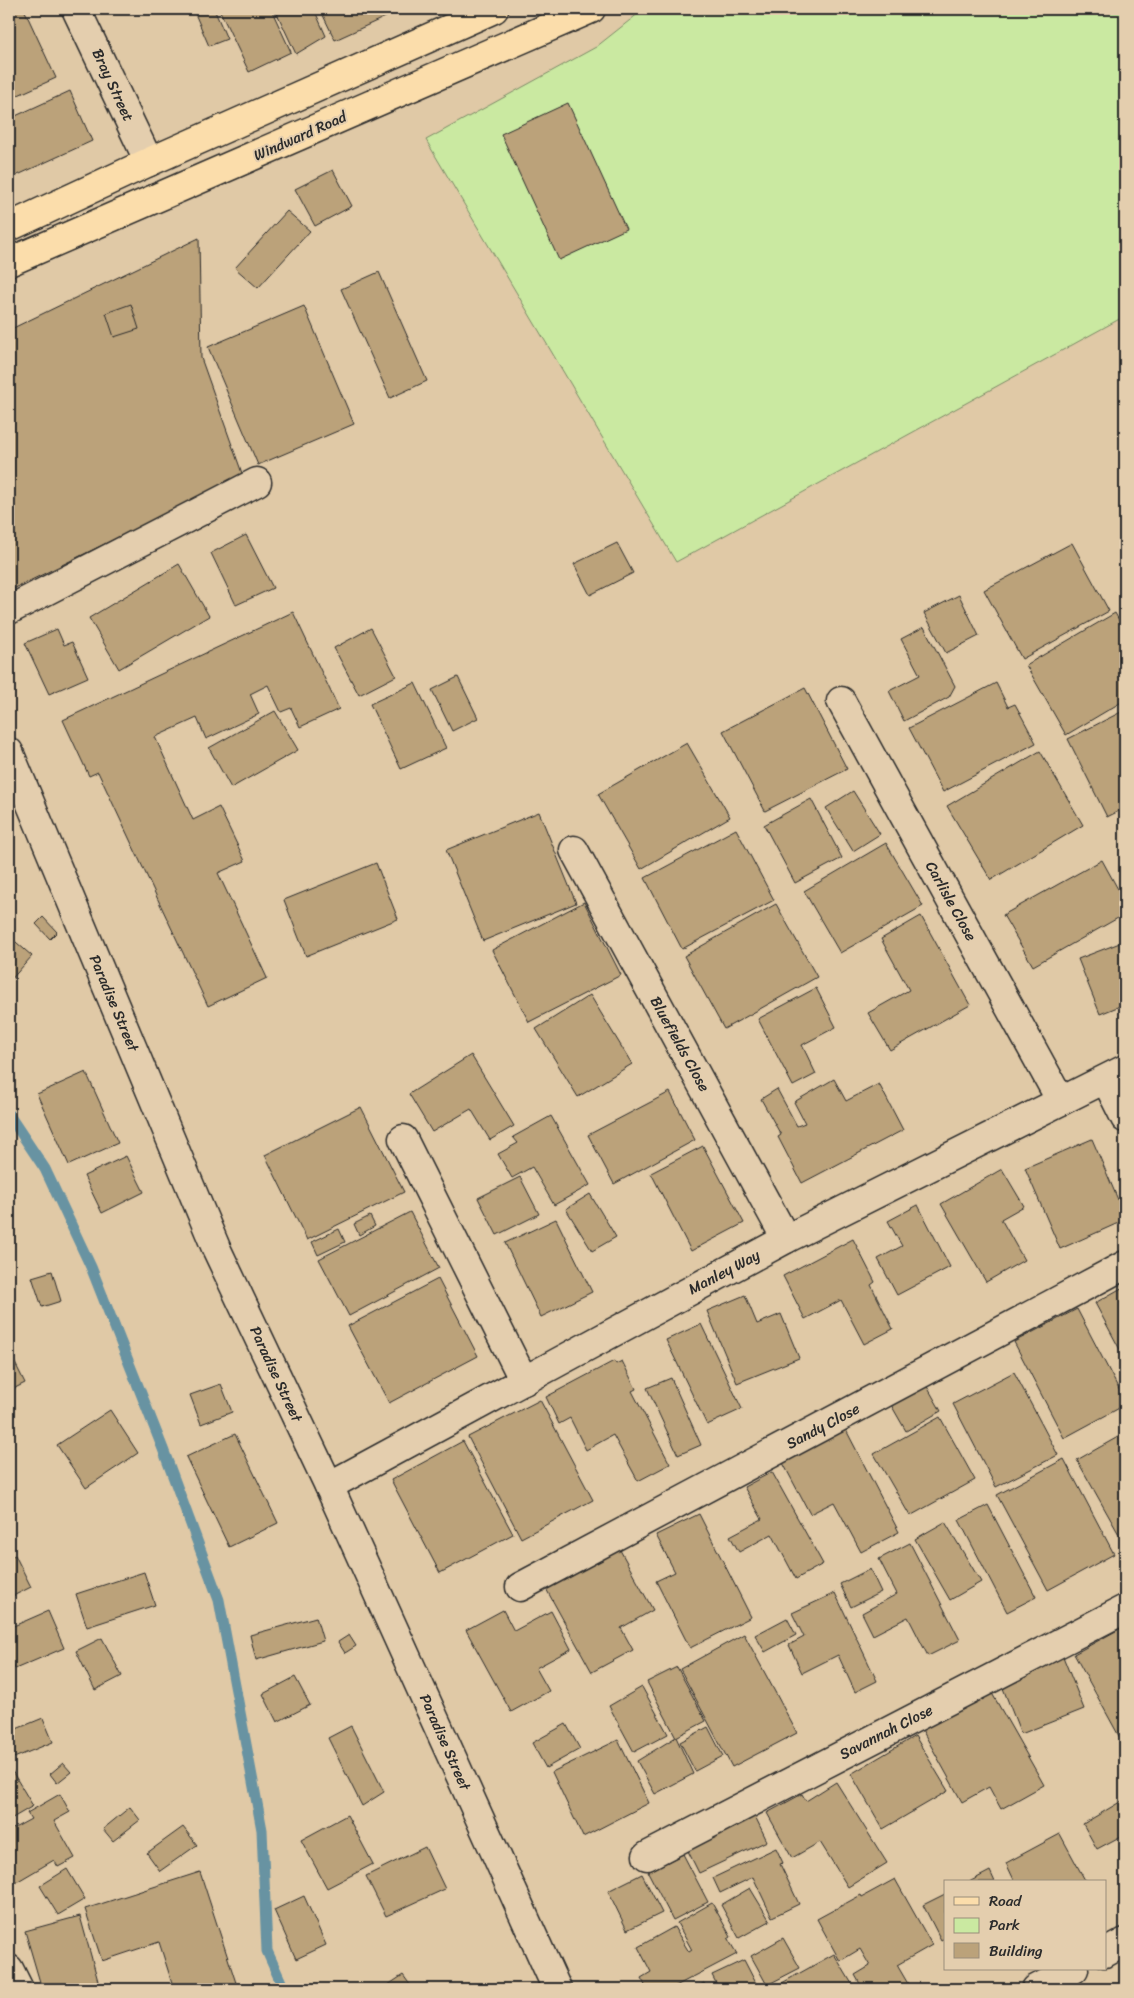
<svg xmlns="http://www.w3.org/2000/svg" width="1134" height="1998" font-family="Sriracha,sans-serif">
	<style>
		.green { fill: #cae9a1; stroke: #7a8a66 }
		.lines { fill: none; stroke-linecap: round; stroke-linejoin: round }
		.stream { stroke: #6893a2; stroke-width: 11 }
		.building { fill: #bba27a; stroke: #2b2b2b }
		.minor-casing { stroke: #2b2b2b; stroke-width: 31 }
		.major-casing { stroke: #2b2b2b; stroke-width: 31 }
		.minor { stroke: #e4ceae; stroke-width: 28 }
		.major { stroke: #fbddab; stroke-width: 28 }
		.labels { text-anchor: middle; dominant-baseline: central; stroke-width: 4; stroke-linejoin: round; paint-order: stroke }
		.street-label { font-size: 15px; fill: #2b2b2b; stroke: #e4ceae }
	</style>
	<rect width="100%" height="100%" fill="#e0c9a6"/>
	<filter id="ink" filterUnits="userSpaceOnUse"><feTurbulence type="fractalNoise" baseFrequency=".02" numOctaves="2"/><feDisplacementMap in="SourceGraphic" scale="10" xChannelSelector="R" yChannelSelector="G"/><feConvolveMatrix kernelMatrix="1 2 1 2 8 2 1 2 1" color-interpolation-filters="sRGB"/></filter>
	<g filter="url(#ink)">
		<polygon class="green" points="644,9 1125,9 1125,316 676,562 426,140 596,47"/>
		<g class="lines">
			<polyline class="stream" points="9,1115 45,1169 91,1267 163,1449 219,1600 262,1830 267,1951 284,1989"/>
		</g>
		<g class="building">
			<polygon points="9,9 24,9 56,78 16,96 9,80"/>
			<polygon points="193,9 214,9 227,39 209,46"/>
			<polygon points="219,9 271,9 291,52 249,72"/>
			<polygon points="275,9 314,9 326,36 296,54"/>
			<polygon points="320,9 403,9 335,40"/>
			<polygon points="70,91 92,141 9,179 9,119"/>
			<polygon points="9,97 15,111 9,115"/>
			<polygon points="568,103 626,229 559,260 501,134"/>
			<polygon points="333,170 352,206 315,226 295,189"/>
			<polygon points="287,211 310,231 258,288 235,268"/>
			<polygon points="199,238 201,358 243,476 9,591 9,330"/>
			<polygon points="379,272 427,381 390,398 341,289"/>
			<polygon points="131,304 139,329 114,337 106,313"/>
			<polygon points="304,306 354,424 258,465 208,347"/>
			<polygon points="246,535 273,588 236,605 211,553"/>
			<polygon points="617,543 633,573 590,595 574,564"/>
			<polygon points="1072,543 1109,611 1022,659 984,590"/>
			<polygon points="179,564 209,616 119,669 89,618"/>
			<polygon points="959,595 979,636 946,653 924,613"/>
			<polygon points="293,612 339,709 300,727 291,708 281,712 268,685 250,694 259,714 206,739 197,718 155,737 193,820 219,807 245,861 218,873 267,978 208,1006 98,772 89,776 63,720"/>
			<polygon points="1115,613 1125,631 1125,700 1066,735 1026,665"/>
			<polygon points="924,627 955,686 949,697 904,721 889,691 920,675 901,639"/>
			<polygon points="371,628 396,676 359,695 334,648"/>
			<polygon points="57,629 64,645 72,642 88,677 49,694 25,643"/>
			<polygon points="458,677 478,718 452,731 432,690"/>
			<polygon points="415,683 446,748 401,769 370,704"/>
			<polygon points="996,683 1008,707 1015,704 1036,743 943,792 909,728"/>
			<polygon points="805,688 847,769 765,811 723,731"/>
			<polygon points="1125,710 1125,808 1107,817 1068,739"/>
			<polygon points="275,711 298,750 231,788 209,748"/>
			<polygon points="687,743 730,817 641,869 598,794"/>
			<polygon points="1040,751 1083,825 991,880 947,806"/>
			<polygon points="853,791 880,834 853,851 826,808"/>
			<polygon points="811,799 842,858 795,883 764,825"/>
			<polygon points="539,812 576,903 483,941 446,850"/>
			<polygon points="736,829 774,900 682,949 645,878"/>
			<polygon points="886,843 923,906 840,953 804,891"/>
			<polygon points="1102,860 1125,902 1125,914 1033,966 1003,915"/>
			<polygon points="376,863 398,919 306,956 284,900"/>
			<polygon points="584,902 621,975 529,1022 492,950"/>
			<polygon points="776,904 817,977 724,1029 684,956"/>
			<polygon points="921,916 970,1005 890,1050 868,1013 909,990 881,939"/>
			<polygon points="43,917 57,932 50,939 36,924"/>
			<polygon points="9,936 32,956 9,982"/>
			<polygon points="1125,941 1125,1004 1100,1014 1078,959"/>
			<polygon points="816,988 836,1027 802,1045 816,1074 793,1086 758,1019"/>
			<polygon points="590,995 632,1064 578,1097 536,1029"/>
			<polygon points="471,1055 514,1126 490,1140 471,1109 432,1132 409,1094"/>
			<polygon points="86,1072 118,1143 69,1165 37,1094"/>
			<polygon points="834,1079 846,1101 879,1084 903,1130 802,1183 778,1137 781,1135 761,1099 777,1089 797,1126 805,1123 794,1102"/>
			<polygon points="670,1092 695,1140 614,1184 588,1135"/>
			<polygon points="361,1107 404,1192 307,1240 265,1155"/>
			<polygon points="551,1116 590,1185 554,1205 532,1167 512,1178 498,1154 518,1143 513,1137"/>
			<polygon points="1092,1139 1125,1216 1125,1220 1060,1249 1025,1168"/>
			<polygon points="703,1146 744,1223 691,1251 651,1173"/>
			<polygon points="126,1156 144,1192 102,1213 84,1176"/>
			<polygon points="1002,1169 1024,1206 1001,1219 1024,1260 986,1282 941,1204"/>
			<polygon points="520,1177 539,1214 497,1235 478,1198"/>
			<polygon points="590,1194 616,1237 592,1251 566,1209"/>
			<polygon points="918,1205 950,1267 897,1295 878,1259 902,1246 888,1221"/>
			<polygon points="410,1212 439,1268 349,1316 319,1259"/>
			<polygon points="370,1216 375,1226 359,1235 354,1224"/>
			<polygon points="556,1219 592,1292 541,1317 505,1243"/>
			<polygon points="339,1229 345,1242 318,1255 312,1242"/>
			<polygon points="853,1239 875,1282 871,1285 893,1329 864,1344 841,1300 805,1319 783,1276"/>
			<polygon points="52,1271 61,1301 42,1307 32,1277"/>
			<polygon points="438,1279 478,1356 389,1403 348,1326"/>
			<polygon points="1125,1286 1125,1359 1095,1303"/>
			<polygon points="745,1295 757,1324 781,1314 799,1358 737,1383 707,1311"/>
			<polygon points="1077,1309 1125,1401 1125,1405 1064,1438 1014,1342"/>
			<polygon points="701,1324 742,1409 707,1425 666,1340"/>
			<polygon points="9,1351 25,1383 9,1391"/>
			<polygon points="614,1361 616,1364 622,1361 636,1389 632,1391 670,1464 638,1481 613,1435 586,1450 570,1418 559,1424 546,1397"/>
			<polygon points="1014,1372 1058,1455 996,1487 953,1404"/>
			<polygon points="671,1378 701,1445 678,1455 647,1388"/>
			<polygon points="925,1383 941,1411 906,1431 890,1403"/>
			<polygon points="221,1384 232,1412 201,1424 190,1395"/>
			<polygon points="540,1400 593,1500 521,1538 468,1437"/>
			<polygon points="110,1410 138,1453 86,1488 57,1445"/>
			<polygon points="940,1417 975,1480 910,1516 874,1454"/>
			<polygon points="846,1430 899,1532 861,1552 834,1502 810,1514 783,1463"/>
			<polygon points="1125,1433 1125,1545 1077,1460"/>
			<polygon points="235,1434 278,1523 229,1547 186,1457"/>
			<polygon points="463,1441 513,1534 440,1573 391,1480"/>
			<polygon points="1064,1459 1114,1554 1048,1590 997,1495"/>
			<polygon points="772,1472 823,1564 796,1579 772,1534 739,1552 730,1536 762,1519 744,1487"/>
			<polygon points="988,1505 1036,1597 1007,1612 959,1520"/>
			<polygon points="699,1514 751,1617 690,1648 656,1581 675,1572 656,1535"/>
			<polygon points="945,1522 981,1582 950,1600 915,1539"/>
			<polygon points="910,1543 960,1640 928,1656 908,1617 873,1635 862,1613 897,1594 879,1559"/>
			<polygon points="620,1550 653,1610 621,1628 633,1650 592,1672 544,1585 574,1569 585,1569"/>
			<polygon points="15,1555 31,1587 9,1598 9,1558"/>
			<polygon points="870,1569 881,1592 851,1607 840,1584"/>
			<polygon points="144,1572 155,1605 87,1627 76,1594"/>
			<polygon points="835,1593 877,1681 855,1692 838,1655 802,1673 789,1645 804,1637 792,1613"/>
			<polygon points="503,1610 514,1631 551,1611 571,1649 536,1668 549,1691 511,1712 466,1630"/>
			<polygon points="48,1611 64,1648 15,1669 9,1654 9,1628"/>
			<polygon points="316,1617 323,1641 256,1660 250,1635"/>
			<polygon points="787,1618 796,1635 765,1652 755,1635"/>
			<polygon points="1125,1626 1125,1747 1074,1654"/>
			<polygon points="744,1634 797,1733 732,1767 680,1669"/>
			<polygon points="349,1635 356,1646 345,1653 338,1642"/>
			<polygon points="102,1638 122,1676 95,1690 76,1651"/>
			<polygon points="1062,1654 1084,1709 1021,1734 999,1678"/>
			<polygon points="677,1667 706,1721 676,1737 647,1682"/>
			<polygon points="295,1677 310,1705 277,1722 263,1694"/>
			<polygon points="642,1687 668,1734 634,1752 609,1706"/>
			<polygon points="989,1688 1044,1785 1001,1809 989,1787 962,1802 920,1726"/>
			<polygon points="43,1718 53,1742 9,1760 9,1732"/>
			<polygon points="566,1724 580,1749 546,1768 532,1743"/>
			<polygon points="351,1726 384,1792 362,1806 328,1738"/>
			<polygon points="708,1727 723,1756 695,1771 680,1742"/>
			<polygon points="915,1736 948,1791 883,1829 851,1774"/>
			<polygon points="676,1737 693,1774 655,1794 637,1761"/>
			<polygon points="618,1740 649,1803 583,1837 552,1772"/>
			<polygon points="63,1763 71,1772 57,1783 50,1774"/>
			<polygon points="9,1766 33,1806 9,1820"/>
			<polygon points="836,1782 887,1863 848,1887 820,1842 792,1858 767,1813 802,1794 806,1801"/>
			<polygon points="60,1794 70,1812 54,1821 75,1858 58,1867 54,1860 13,1884 9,1876 9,1831 31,1819 27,1813"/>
			<polygon points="1125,1799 1125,1834 1097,1849 1083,1824"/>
			<polygon points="130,1807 140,1820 113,1841 103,1829"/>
			<polygon points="754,1814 767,1841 699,1873 686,1847"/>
			<polygon points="347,1815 373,1864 327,1888 301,1840"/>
			<polygon points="183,1827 197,1845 160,1871 147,1853"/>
			<polygon points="1060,1834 1086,1882 1015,1882 1006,1863"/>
			<polygon points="425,1847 445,1889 386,1916 366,1876"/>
			<polygon points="776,1848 783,1863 780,1864 799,1904 772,1917 753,1877 720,1893 713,1878"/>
			<polygon points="683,1854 708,1902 673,1920 648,1872"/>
			<polygon points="67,1869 85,1899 58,1915 40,1886"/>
			<polygon points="990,1871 995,1882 969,1882"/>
			<polygon points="200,1872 238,1989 174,1989 159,1942 102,1961 85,1909"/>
			<polygon points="642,1874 662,1913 627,1930 608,1891"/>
			<polygon points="895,1879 932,1945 897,1965 911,1989 863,1989 855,1975 870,1966 860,1949 840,1961 817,1919 861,1895 862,1897"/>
			<polygon points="750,1888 770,1921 739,1938 721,1905"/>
			<polygon points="945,1894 945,1938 941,1940 923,1905"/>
			<polygon points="304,1896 326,1945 296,1959 274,1910"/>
			<polygon points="712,1903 731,1937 728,1939 737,1954 670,1989 647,1989 641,1978 651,1972 638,1947 674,1927 689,1952 692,1950 677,1923"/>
			<polygon points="80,1916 98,1981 67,1989 42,1989 25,1931"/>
			<polygon points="783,1938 800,1968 767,1985 751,1956"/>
			<polygon points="834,1954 855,1989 774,1989 773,1988"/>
			<polygon points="744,1960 759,1989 719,1989 712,1975"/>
			<polygon points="403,1975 413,1989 382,1989"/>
			<polygon points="704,1983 707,1989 691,1989"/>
		</g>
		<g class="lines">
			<defs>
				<g id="minor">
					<polyline points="76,9 149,162"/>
					<polyline points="9,610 257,482"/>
					<polyline points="841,701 1061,1101"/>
					<polyline points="9,752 216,1248 329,1486 557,1989"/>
					<polyline points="574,850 786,1239"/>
					<polyline points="1106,1080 1125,1118"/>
					<polyline points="403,1139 524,1381"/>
					<polyline points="329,1486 786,1239 1125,1069"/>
					<polyline points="520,1587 1125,1265"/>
					<polyline points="647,1856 1125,1609"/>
					<polyline points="1105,1953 1125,1942"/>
					<polyline points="9,1969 19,1989"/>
					<polyline points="1036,1989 1074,1969"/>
				</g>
				<g id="major">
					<polyline points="9,227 149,162 494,9"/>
					<polyline points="9,262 591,9"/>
				</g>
			</defs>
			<use href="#minor" class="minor-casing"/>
			<use href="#major" class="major-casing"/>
			<use href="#minor" class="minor"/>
			<use href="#major" class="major"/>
		</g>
	</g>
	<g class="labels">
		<g class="street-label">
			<text transform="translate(113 85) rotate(65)">Bray Street</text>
			<text transform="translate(300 136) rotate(-24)">Windward Road</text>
			<text transform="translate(951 901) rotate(61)">Carlisle Close</text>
			<text transform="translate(114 1003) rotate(67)">Paradise Street</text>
			<text transform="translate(680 1044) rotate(61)">Bluefields Close</text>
			<text transform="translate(724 1272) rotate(-28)">Manley Way</text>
			<text transform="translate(276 1374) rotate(65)">Paradise Street</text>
			<text transform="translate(823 1426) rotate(-28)">Sandy Close</text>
			<text transform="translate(886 1732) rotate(-27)">Savannah Close</text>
			<text transform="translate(445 1742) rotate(66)">Paradise Street</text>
		</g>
	</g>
	<rect width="1134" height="1998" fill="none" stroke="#e4ceae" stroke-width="30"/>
	<rect x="15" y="15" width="1104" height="1968" fill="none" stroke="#2b2b2b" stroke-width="2" filter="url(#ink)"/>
	<rect x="944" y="1880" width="162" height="90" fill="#e4ceae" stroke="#9a8d7a"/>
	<rect x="954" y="1897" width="25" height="8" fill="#fbddab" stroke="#9a8d7a"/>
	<text x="989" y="1906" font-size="15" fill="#2b2b2b">Road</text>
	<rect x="954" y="1918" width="25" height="15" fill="#cae9a1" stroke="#9a8d7a"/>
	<text x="989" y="1930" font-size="15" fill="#2b2b2b">Park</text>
	<rect x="954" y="1943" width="25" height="15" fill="#bba27a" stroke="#9a8d7a"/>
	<text x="989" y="1956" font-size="15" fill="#2b2b2b">Building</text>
</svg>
